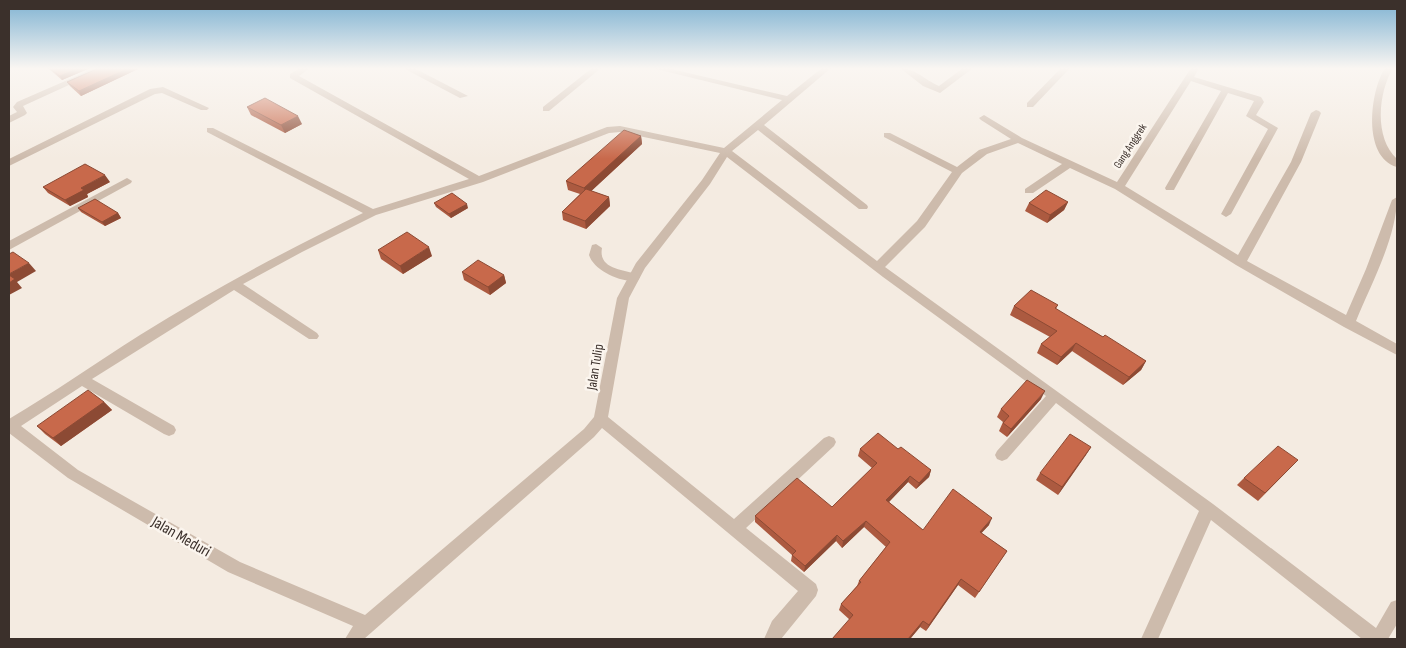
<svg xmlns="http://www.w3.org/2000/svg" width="1406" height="648" font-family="'Sofia Sans Condensed',sans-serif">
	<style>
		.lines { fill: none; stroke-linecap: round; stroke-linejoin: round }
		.lane { fill: #cdbbac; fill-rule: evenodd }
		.street { fill: #cdbbac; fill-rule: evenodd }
		.wall { fill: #ac5a40 }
		.shaded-wall { fill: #8c4a34 }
		.building { fill: #c8694b; stroke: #8c4a34 }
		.labels { text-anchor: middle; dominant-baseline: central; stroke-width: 5; stroke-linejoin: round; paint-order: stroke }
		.far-street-label { font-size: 11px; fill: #3b302b; stroke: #fbf5ee }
		.street-label { font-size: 14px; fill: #3b302b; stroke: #fbf5ee }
		.near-street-label { font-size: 16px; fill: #3b302b; stroke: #fbf5ee }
	</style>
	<rect width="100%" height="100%" fill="#f4ebe1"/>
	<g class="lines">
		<path class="lane" d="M 596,244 L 602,248 C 598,269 623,270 638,274 L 640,277 L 638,280 C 623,284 594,271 589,255 L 592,245 Z"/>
		<g class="street">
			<polygon points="95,68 106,68 23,106 27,113 25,115 9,123 9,116 17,112 13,107 17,102"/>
			<path d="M 300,68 L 310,68 L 299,76 L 479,176 L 607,127 L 620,126 L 724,148 L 782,100 L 652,68 L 667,68 L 787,96 L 822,68 L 831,68 L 764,125 L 867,205 L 868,207 L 867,209 L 859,209 L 758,130 L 732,151 L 877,261 L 917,221 L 952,172 L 884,137 L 884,133 L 890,133 L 957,167 L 979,150 L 1011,139 L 981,120 L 979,118 L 984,115 L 1022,138 L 1117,182 L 1191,68 L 1199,68 L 1194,77 L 1261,97 L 1264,102 L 1256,115 L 1278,128 L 1231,214 L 1226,217 L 1221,214 L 1268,129 L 1246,116 L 1254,101 L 1228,93 L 1175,188 L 1174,190 L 1166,190 L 1165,188 L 1221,91 L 1191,81 L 1125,186 L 1238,255 L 1291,162 L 1311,113 L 1316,110 L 1319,111 L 1321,113 L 1301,162 L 1247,261 L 1346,315 L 1366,269 L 1392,200 L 1397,197 C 1397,237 1371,284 1356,321 L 1397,344 L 1397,355 L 1344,327 L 1236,265 L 1115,189 L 1070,168 L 1033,193 L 1025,193 L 1025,189 L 1062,164 L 1018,143 L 987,154 L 962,173 L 925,227 L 885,267 L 1213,504 L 1376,628 L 1391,602 L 1397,600 L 1397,624 L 1388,639 L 1362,639 L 1211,520 L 1158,639 L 1141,639 L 1199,511 L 1056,403 L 1007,459 L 1002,461 L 997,459 L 995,455 L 997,451 L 1046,396 L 883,277 L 727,157 L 710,184 L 645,268 L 629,298 L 608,417 L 734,519 L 824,438 L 829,436 L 834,438 L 836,442 L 834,446 L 746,528 L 816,584 L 818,590 L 816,596 L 781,639 L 764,639 L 772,621 L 798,591 L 602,428 L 594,437 L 364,639 L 345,639 L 353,626 L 228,572 L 68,478 L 9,433 L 9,419 C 53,393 96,363 140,335 C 212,290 287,250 363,213 L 207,132 L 207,128 L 213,128 L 373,209 L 469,179 L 290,78 L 290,74 ZM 620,132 L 720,153 L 702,180 L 636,263 L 617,298 L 594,417 L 584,429 L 365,615 L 240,562 L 78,470 L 21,426 L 82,386 L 164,434 L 169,436 L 174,434 L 176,430 L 174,426 L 92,379 L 234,290 L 309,339 L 317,339 L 319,336 L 317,333 L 243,284 L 302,252 L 376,215 L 483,182 L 609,133 Z"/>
			<polygon points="403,68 414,68 468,96 460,98"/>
			<polygon points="592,68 601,68 549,111 543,111 543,107"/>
			<path d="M 900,68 C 915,68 925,80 939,86 L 963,68 L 973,68 L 940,93 L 923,86 Z"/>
			<polygon points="1061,68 1070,68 1033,107 1027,107 1027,103"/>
			<path d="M 1385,68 L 1393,68 C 1378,93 1374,138 1397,159 L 1397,167 C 1362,157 1370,91 1385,68 Z"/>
			<polygon points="163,87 209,108 207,110 201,110 162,93 155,94 9,166 9,159 150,89"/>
			<polygon points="127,178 132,181 131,183 9,250 9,241"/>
		</g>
	</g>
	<g class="wall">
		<polygon points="48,68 90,68 62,80"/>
		<polygon points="99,68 140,68 81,96 70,86 67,82"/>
		<polygon points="247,107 302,124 285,133 251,115"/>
		<polygon points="641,136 642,144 591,191 609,197 610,206 586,229 563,220 562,212 580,194 568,190 566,181"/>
		<polygon points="110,182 87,194 88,197 70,206 48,193 43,187"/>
		<polygon points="1068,202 1064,210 1047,223 1025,211 1029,203"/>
		<polygon points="434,203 468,208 451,218 436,207"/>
		<polygon points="78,208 118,213 121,218 105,226 81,212"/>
		<polygon points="378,250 432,256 403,274 381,259"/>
		<polygon points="462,272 504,275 506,283 490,295 464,280"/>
		<polygon points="1058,305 1056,309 1103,337 1146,361 1141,370 1123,385 1072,351 1057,365 1037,353 1041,344 1050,337 1010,315 1014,306"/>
		<polygon points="1041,399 1007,437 999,431 1003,422 997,417 1001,409"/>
		<polygon points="104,402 112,410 61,446 45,434 37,426"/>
		<polygon points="1091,447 1058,495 1036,480 1040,473"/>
		<polygon points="860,449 898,449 931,470 929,477 916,489 908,482 889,502 923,530 989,525 981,533 1007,551 975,598 958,585 926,631 920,627 910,639 832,639 850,620 839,610 841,604 857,586 859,581 886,547 864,527 842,548 836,541 804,572 791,561 792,555 755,522 755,516 832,507 872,468 858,456"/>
		<polygon points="1298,460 1258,501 1237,485 1244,478"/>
	</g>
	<g class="shaded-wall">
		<polygon points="78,68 90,68 62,80 60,76"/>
		<polygon points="129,68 140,68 81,96 79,91"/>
		<polygon points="298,116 302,124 285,133 281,125"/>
		<polygon points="641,136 642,144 586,196 584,188"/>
		<polygon points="105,175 110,182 87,194 88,197 70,206 65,200 81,188"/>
		<polygon points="609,197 610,206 586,229 585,221"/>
		<polygon points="1068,202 1064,210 1047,223 1050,215"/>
		<polygon points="467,204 468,208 451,218 449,214"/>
		<polygon points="118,213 121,218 105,226 102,222"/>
		<polygon points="429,247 432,256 403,274 400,266"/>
		<polygon points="29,263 36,271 17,282 22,288 9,295 9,274"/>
		<polygon points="504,275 506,283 490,295 488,287"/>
		<polygon points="1076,343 1072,351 1057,365 1061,357"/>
		<polygon points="1146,361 1141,370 1123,385 1129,377"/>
		<polygon points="1045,391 1041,399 1007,437 1011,429"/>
		<polygon points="104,402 112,410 61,446 53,438"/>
		<polygon points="1091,447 1086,455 1058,495 1062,487"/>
		<polygon points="931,470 929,477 916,489 919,483"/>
		<polygon points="910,476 908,482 884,507 886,500"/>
		<polygon points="992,518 989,525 976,539 980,532"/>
		<polygon points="866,521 864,527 842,548 843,541"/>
		<polygon points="837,535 836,541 804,572 805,566"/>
		<polygon points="961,579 958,585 926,631 929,625"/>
		<polygon points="923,621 920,627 910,639 908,639"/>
	</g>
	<g class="building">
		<polygon points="49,68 78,68 60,76"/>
		<polygon points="99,68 129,68 79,91 67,82"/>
		<polygon points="265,98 298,116 281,125 247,107"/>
		<polygon points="624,130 641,136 584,188 566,181"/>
		<polygon points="85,164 105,175 81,188 84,190 65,200 43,187"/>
		<polygon points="586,189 609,197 585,221 562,212"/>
		<polygon points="1046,190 1068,202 1050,215 1029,203"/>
		<polygon points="452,193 467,204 449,214 434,203"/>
		<polygon points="95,199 118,213 102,222 78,208"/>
		<polygon points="407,232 429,247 400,266 378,250"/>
		<polygon points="13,252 29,263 9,274 9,254"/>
		<polygon points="478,260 504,275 488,287 462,272"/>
		<polygon points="9,275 15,279 9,283"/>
		<polygon points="1031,290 1058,305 1055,308 1103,337 1105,335 1146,361 1129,377 1076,343 1061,357 1041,344 1057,331 1014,306"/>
		<polygon points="1027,380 1045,391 1011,429 1003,423 1009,416 1001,409"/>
		<polygon points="88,390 104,402 53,438 37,426"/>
		<polygon points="878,433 898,449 901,447 931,470 919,483 910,476 886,500 923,530 953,489 992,518 980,532 1007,551 979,592 961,579 929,625 923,621 908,639 832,639 853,615 841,604 861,582 859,581 890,542 866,521 843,541 837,535 805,566 792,555 796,551 755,516 797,478 832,507 877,463 860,449"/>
		<polygon points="1070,434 1091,447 1062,487 1040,473"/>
		<polygon points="1278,446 1298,460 1265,493 1244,478"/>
	</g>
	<linearGradient id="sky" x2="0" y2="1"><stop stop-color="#7eb2d2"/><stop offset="0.43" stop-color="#faf6f2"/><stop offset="1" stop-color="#faf6f2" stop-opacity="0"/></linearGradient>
	<rect width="1406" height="159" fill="url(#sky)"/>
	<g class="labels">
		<g class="far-street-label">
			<text transform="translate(1130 146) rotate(-57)">Gang Anggrek</text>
		</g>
		<g class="street-label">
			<text transform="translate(595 367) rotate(-81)">Jalan Tulip</text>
		</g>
		<g class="near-street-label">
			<text transform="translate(181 537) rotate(30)">Jalan Meduri</text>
		</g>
	</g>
	<rect width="1406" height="648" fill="none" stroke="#3b302b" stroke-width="20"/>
</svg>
